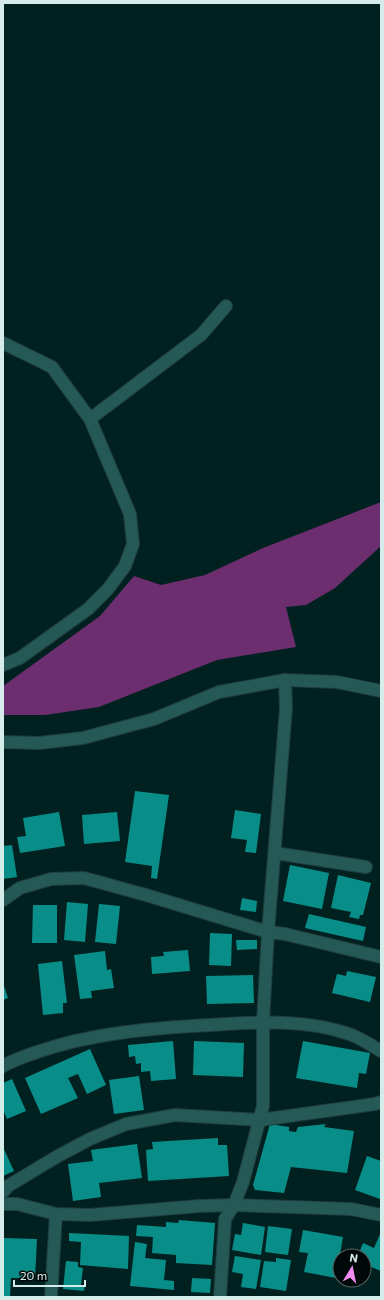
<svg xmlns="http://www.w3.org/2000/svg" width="384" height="1300" font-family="Commissioner,sans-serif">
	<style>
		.forest { fill: #6c2e6e }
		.building { fill: #098d88 }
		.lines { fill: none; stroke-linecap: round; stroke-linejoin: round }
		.minor-casing { stroke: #1f3d3c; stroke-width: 14 }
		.minor { stroke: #255956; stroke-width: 12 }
	</style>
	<rect width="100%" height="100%" fill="#012120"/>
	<polygon class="forest" points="381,502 381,546 335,588 306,605 286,607 296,647 217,660 99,707 45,715 3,715 3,686 100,616 134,576 161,585 205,575 263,548"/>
	<g class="building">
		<polygon points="135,791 169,795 157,879 151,878 152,866 125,862"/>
		<polygon points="235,810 261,814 256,853 245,852 247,840 231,838"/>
		<polygon points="59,812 65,846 20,853 17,837 26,836 23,818"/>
		<polygon points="117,812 120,841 84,844 82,815"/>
		<polygon points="12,845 17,877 3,879 3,846"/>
		<polygon points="290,865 329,873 322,909 283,901"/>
		<polygon points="338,875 371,883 363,915 360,915 359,919 349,917 351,912 331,908"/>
		<polygon points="242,898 257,901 256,912 240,910"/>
		<polygon points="67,902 88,904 85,942 64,940"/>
		<polygon points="99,904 120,906 116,944 95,942"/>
		<polygon points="33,905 57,905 57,943 32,943"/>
		<polygon points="309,914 366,927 363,941 305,928"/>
		<polygon points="210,933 232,934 231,966 209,965"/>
		<polygon points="236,940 257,940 257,949 237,950"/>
		<polygon points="188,950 190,971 152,974 151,957 164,956 163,952"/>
		<polygon points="105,951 107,970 111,969 114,988 91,991 92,998 80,999 74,955"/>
		<polygon points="62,961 67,1003 63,1003 63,1013 43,1015 38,964"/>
		<polygon points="347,971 376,977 370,1002 332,993 337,974 346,976"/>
		<polygon points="253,975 254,1003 207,1004 206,976"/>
		<polygon points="3,983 8,998 3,1000"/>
		<polygon points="173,1041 176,1079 151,1081 150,1071 141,1072 141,1063 136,1064 135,1056 129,1057 128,1045"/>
		<polygon points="194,1041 244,1043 243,1077 193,1075"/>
		<polygon points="303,1041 370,1053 366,1074 359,1073 357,1088 296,1078"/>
		<polygon points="90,1049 106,1085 87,1094 78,1074 68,1078 78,1098 41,1114 25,1078"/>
		<polygon points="139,1076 144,1110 114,1114 109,1080"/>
		<polygon points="12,1079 26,1111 7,1119 4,1112 3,1112 3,1083"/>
		<polygon points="270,1124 289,1127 289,1131 296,1132 298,1127 326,1124 324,1127 354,1131 347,1173 291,1167 284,1193 255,1190 253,1185"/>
		<polygon points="218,1138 218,1145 227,1145 229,1176 148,1181 146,1150 153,1149 152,1142"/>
		<polygon points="137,1144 142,1178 99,1183 101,1197 73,1201 68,1164 93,1161 91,1150"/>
		<polygon points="3,1147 14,1171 3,1176"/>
		<polygon points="367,1156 381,1161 381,1195 380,1199 355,1190"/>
		<polygon points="179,1220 215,1223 212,1265 176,1263 176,1255 152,1253 153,1237 136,1236 137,1225 166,1227 166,1222 178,1223"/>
		<polygon points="243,1223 265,1227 261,1255 232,1250 235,1234 241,1235"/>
		<polygon points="268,1226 292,1229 288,1255 265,1252"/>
		<polygon points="303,1230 343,1237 336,1278 304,1272 308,1253 299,1252"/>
		<polygon points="69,1233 129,1236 128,1269 80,1265 81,1242 69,1241"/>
		<polygon points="380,1234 381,1234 381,1271 364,1264 364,1256 358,1256 363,1243 374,1248"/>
		<polygon points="3,1238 37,1239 35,1278 11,1278 10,1297 3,1297"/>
		<polygon points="135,1242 147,1244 145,1258 166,1260 164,1280 174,1281 174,1290 130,1286"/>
		<polygon points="235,1256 261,1260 256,1289 241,1287 243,1274 232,1272"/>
		<polygon points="276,1258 291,1260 286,1291 260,1287 264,1261 276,1262"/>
		<polygon points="66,1261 78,1262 78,1267 83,1268 81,1285 85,1285 84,1291 63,1289"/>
		<polygon points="192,1278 211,1279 210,1293 191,1292"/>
	</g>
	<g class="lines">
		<defs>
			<g id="minor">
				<polyline points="3,343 52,367 90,419 130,514 133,544 125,566 108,589 88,609 20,658 3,665"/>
				<polyline points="90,419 201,335 226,306"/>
				<polyline points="3,742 39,743 83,738 154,719 219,692 285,680 337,682 381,691"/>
				<polyline points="275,853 366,867"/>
				<polyline points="3,900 20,888 51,879 84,878 146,895 268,932 285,934 381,957"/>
				<path d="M 3,1066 C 14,1060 25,1056 37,1052 C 92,1033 152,1028 210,1025 C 255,1022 302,1019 346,1033 C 358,1036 370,1045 381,1051"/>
				<polyline points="3,1192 8,1186 58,1156 90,1139 126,1124 175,1115 260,1120 375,1104 381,1102"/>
				<polyline points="3,1204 17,1204 56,1214 90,1215 199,1206 234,1205 351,1209 381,1215"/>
				<polyline points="51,1297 56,1214"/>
				<polyline points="220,1297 225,1219 234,1205 243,1182 263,1106 263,1022 268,932 286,708 285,680"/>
			</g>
		</defs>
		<use href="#minor" class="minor-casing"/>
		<use href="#minor" class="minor"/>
	</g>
	<rect width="384" height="1300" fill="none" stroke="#d6ecea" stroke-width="8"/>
	<g transform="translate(352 1268) rotate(10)"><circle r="19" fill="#000908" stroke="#566462"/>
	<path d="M0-3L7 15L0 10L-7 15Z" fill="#f18af3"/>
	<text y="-6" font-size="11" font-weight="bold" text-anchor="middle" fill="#d6ecea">N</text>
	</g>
	<path d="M14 1280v6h71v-6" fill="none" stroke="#d6ecea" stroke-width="2"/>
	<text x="20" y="1280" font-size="12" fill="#d6ecea" stroke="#000908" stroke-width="3" paint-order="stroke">20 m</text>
</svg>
